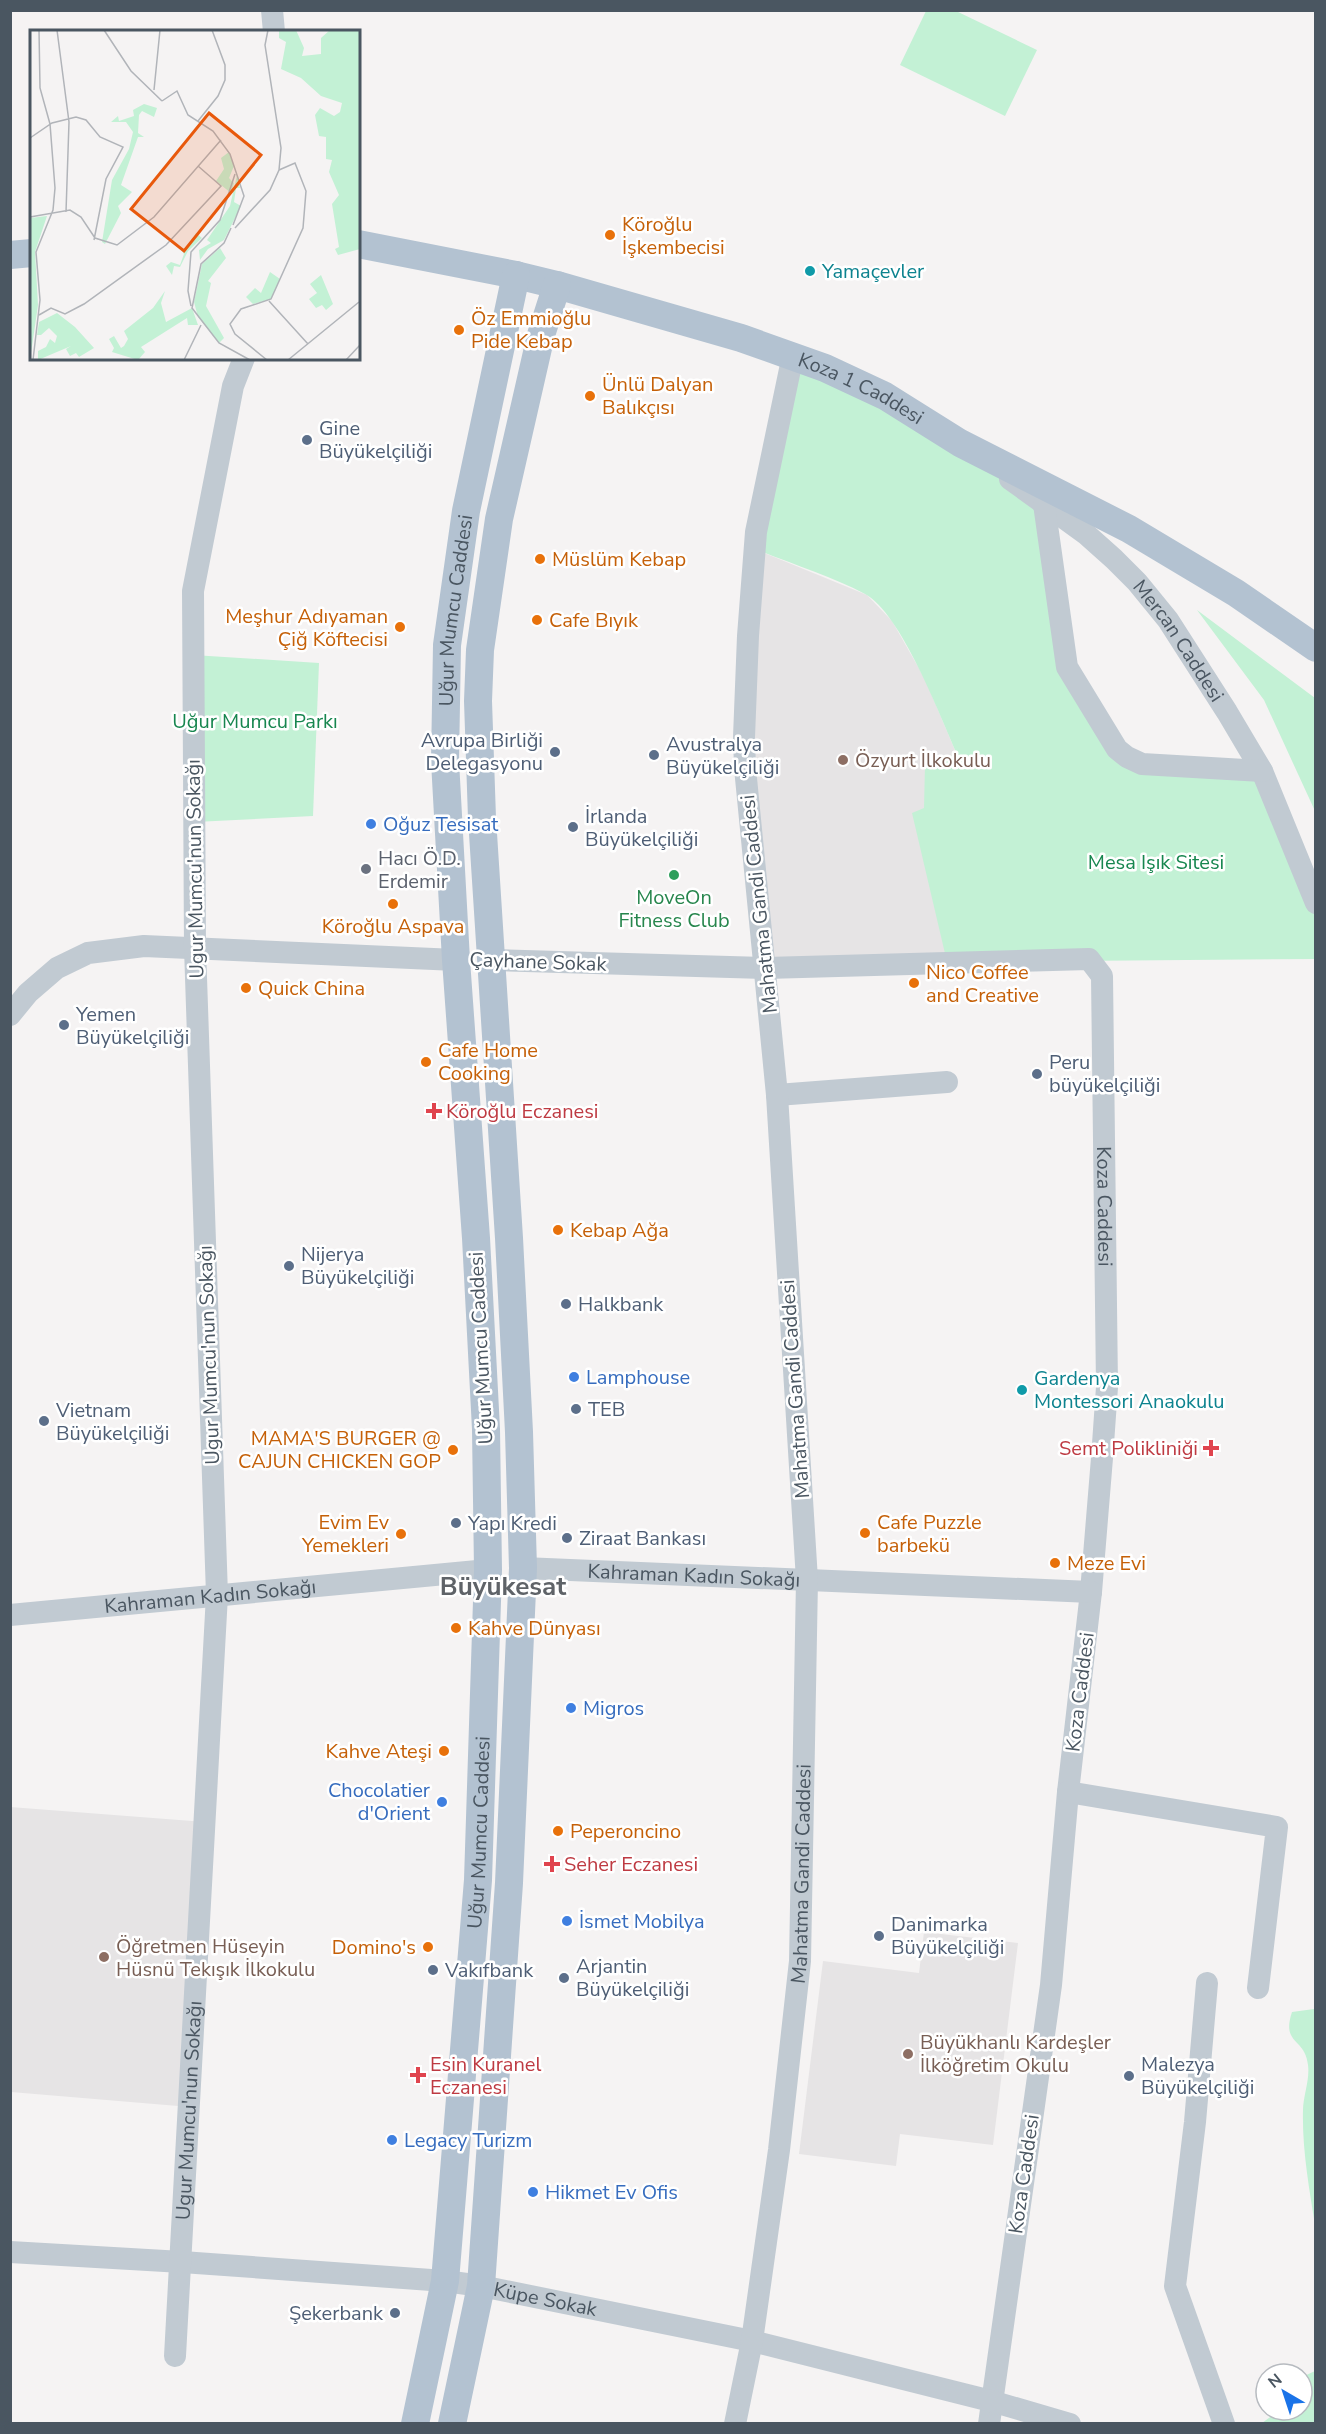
<svg xmlns="http://www.w3.org/2000/svg" width="1326" height="2434" font-family="'Nunito Sans',sans-serif">
	<style>
		.education { fill: #e6e4e5 }
		.green { fill: #c3f1d5 }
		.lines { fill: none; stroke-linecap: round; stroke-linejoin: round }
		.minor { stroke: #c1cad2; stroke-width: 22 }
		.major { stroke: #b3c2d1; stroke-width: 28 }
		.food-dot { fill: #e8710a; stroke: #fff; stroke-width: 2 }
		.culture-dot { fill: #0f9aa8; stroke: #fff; stroke-width: 2 }
		.service-dot { fill: #5c6f8a; stroke: #fff; stroke-width: 2 }
		.education-dot { fill: #8d6e63; stroke: #fff; stroke-width: 2 }
		.shop-dot { fill: #3f7fe0; stroke: #fff; stroke-width: 2 }
		.worship-dot { fill: #6b7280; stroke: #fff; stroke-width: 2 }
		.leisure-dot { fill: #2e9e5b; stroke: #fff; stroke-width: 2 }
		.health-dot { fill: #e0444e; stroke: #fff; stroke-width: 2 }
		.labels { text-anchor: middle; dominant-baseline: central; stroke-width: 5; stroke-linejoin: round; paint-order: stroke }
		.food-label { font-size: 20px; fill: #c56008; stroke: #fff; text-anchor: start }
		.culture-label { font-size: 20px; fill: #0d838f; stroke: #fff; text-anchor: start }
		.street-label { font-size: 20px; fill: #4a5661; stroke: #fff }
		.service-label { font-size: 20px; fill: #4e5e75; stroke: #fff; text-anchor: start }
		.park-label { font-size: 20px; fill: #17864f; stroke: #fff }
		.education-label { font-size: 20px; fill: #785e54; stroke: #fff; text-anchor: start }
		.shop-label { font-size: 20px; fill: #366cbe; stroke: #fff; text-anchor: start }
		.worship-label { font-size: 20px; fill: #5b616d; stroke: #fff; text-anchor: start }
		.leisure-label { font-size: 20px; fill: #27864d; stroke: #fff }
		.health-label { font-size: 20px; fill: #be3a42; stroke: #fff; text-anchor: start }
		.district-label { font-size: 26px; font-weight: bold; fill: #5f6368; stroke: #fff }
		.inset-road { fill: none; stroke: #b1b4b9; stroke-width: 1.5 }
		.view { fill: #e8590c; fill-opacity: 0.15; stroke: #e8590c; stroke-width: 3 }
		.inset-edge { fill: none; stroke: #4a5661; stroke-width: 3 }
	</style>
	<rect width="100%" height="100%" fill="#f5f3f3"/>
	<g class="education">
		<polygon points="755,549 867,595 892,621 925,679 957,755 947,962 766,968 745,768"/>
		<polygon points="10,1807 205,1822 190,2107 11,2092"/>
		<polygon points="924,1932 1018,1943 993,2145 900,2134 896,2166 799,2154 823,1961 919,1973"/>
	</g>
	<g class="green">
		<polygon points="926,11 956,11 1037,50 1005,116 900,65"/>
		<path d="M 793,355 L 1044,504 L 1067,667 L 1127,757 L 1262,771 L 1315,903 L 1315,959 L 947,962 L 912,813 L 924,808 L 925,765 L 957,754 C 940,716 901,613 865,594 C 833,577 789,563 755,549 Z"/>
		<polygon points="1197,610 1315,698 1315,811 1264,700"/>
		<polygon points="193,655 319,663 313,816 195,822"/>
		<path d="M 1314,2009 L 1316,2010 L 1315,2225 C 1309,2187 1302,2149 1303,2110 C 1303,2096 1310,2080 1308,2065 C 1305,2037 1281,2045 1292,2012 Z"/>
		<polygon points="1315,2371 1315,2423 1262,2423 1280,2410 1302,2410 1302,2377"/>
	</g>
	<g class="lines">
		<g class="minor">
			<polyline points="272,10 274,32"/>
			<path id="s1" d="M 1010,479 L 1086,534 L 1114,559 L 1137,582 L 1168,620 L 1227,712 L 1262,771 L 1316,903"/>
			<polyline points="1044,504 1067,667 1117,749 1127,757 1142,764 1262,771"/>
			<path id="s2" d="M 492,960 L 766,968 L 1089,959 L 1102,976 L 1107,1387 L 1102,1458 L 1091,1592 L 1068,1792 L 1051,1985 L 989,2424"/>
			<polyline points="10,1015 28,993 57,968 88,953 144,946 456,960"/>
			<polyline points="777,1095 947,1082"/>
			<path id="s3" d="M 523,1568 L 1091,1592"/>
			<path id="s4" d="M 10,1615 L 488,1570"/>
			<polyline points="1068,1792 1277,1827 1258,1988"/>
			<polyline points="1207,1983 1195,2122 1175,2286 1224,2424"/>
			<path id="s5" d="M 10,2252 L 182,2262 L 445,2281 L 481,2286 L 752,2341 L 991,2401 L 1070,2424"/>
			<path id="s6" d="M 175,2356 L 217,1595 L 195,948 L 193,591 L 233,386 L 244,358"/>
			<path id="s7" d="M 735,2424 L 752,2341 L 779,2150 L 800,1961 L 807,1580 L 777,1095 L 745,768 L 744,737 L 748,636 L 756,532 L 793,355"/>
		</g>
		<g class="major">
			<path id="s8" d="M 358,244 L 516,275 L 557,285 L 741,338 L 825,368 L 885,396 L 960,443 L 1129,529 L 1236,593 L 1316,648"/>
			<polyline points="10,255 32,253"/>
			<path id="s9" d="M 415,2424 L 445,2281 L 478,1880 L 488,1570 L 486,1429 L 476,1238 L 456,960 L 445,761 L 447,645 L 466,511 L 516,275"/>
			<polyline points="452,2424 481,2286 509,1883 523,1568 519,1432 509,1238 482,818 478,701 480,650 499,519 541,335 557,285"/>
		</g>
	</g>
	<g class="food-dot">
		<circle cx="610" cy="235" r="6"/>
		<circle cx="459" cy="330" r="6"/>
		<circle cx="590" cy="396" r="6"/>
		<circle cx="540" cy="559" r="6"/>
		<circle cx="537" cy="620" r="6"/>
		<circle cx="400" cy="627" r="6"/>
		<circle cx="393" cy="904" r="6"/>
		<circle cx="914" cy="983" r="6"/>
		<circle cx="246" cy="988" r="6"/>
		<circle cx="426" cy="1062" r="6"/>
		<circle cx="558" cy="1230" r="6"/>
		<circle cx="453" cy="1450" r="6"/>
		<circle cx="865" cy="1533" r="6"/>
		<circle cx="401" cy="1534" r="6"/>
		<circle cx="1055" cy="1563" r="6"/>
		<circle cx="456" cy="1628" r="6"/>
		<circle cx="444" cy="1751" r="6"/>
		<circle cx="558" cy="1831" r="6"/>
		<circle cx="428" cy="1947" r="6"/>
	</g>
	<g class="culture-dot">
		<circle cx="810" cy="271" r="6"/>
		<circle cx="1022" cy="1390" r="6"/>
	</g>
	<g class="service-dot">
		<circle cx="307" cy="440" r="6"/>
		<circle cx="555" cy="752" r="6"/>
		<circle cx="654" cy="755" r="6"/>
		<circle cx="573" cy="827" r="6"/>
		<circle cx="64" cy="1025" r="6"/>
		<circle cx="1037" cy="1074" r="6"/>
		<circle cx="289" cy="1266" r="6"/>
		<circle cx="566" cy="1304" r="6"/>
		<circle cx="576" cy="1409" r="6"/>
		<circle cx="44" cy="1421" r="6"/>
		<circle cx="456" cy="1523" r="6"/>
		<circle cx="567" cy="1538" r="6"/>
		<circle cx="879" cy="1936" r="6"/>
		<circle cx="433" cy="1970" r="6"/>
		<circle cx="564" cy="1978" r="6"/>
		<circle cx="1129" cy="2076" r="6"/>
		<circle cx="395" cy="2313" r="6"/>
	</g>
	<g class="education-dot">
		<circle cx="843" cy="760" r="6"/>
		<circle cx="104" cy="1957" r="6"/>
		<circle cx="908" cy="2054" r="6"/>
	</g>
	<g class="shop-dot">
		<circle cx="371" cy="824" r="6"/>
		<circle cx="574" cy="1377" r="6"/>
		<circle cx="571" cy="1708" r="6"/>
		<circle cx="442" cy="1802" r="6"/>
		<circle cx="567" cy="1921" r="6"/>
		<circle cx="392" cy="2140" r="6"/>
		<circle cx="533" cy="2192" r="6"/>
	</g>
	<circle class="worship-dot" cx="366" cy="869" r="6"/>
	<circle class="leisure-dot" cx="674" cy="875" r="6"/>
	<g class="health-dot">
		<path d="M431 1102h6v6h6v6h-6v6h-6v-6h-6v-6h6z"/>
		<path d="M1208 1439h6v6h6v6h-6v6h-6v-6h-6v-6h6z"/>
		<path d="M549 1855h6v6h6v6h-6v6h-6v-6h-6v-6h6z"/>
		<path d="M415 2066h6v6h6v6h-6v6h-6v-6h-6v-6h6z"/>
	</g>
	<g class="labels">
		<g class="food-label">
			<text x="622" y="224">Köroğlu<tspan x="622" dy="23">İşkembecisi</tspan></text>
			<text x="471" y="318">Öz Emmioğlu<tspan x="471" dy="23">Pide Kebap</tspan></text>
			<text x="602" y="384">Ünlü Dalyan<tspan x="602" dy="23">Balıkçısı</tspan></text>
			<text x="552" y="559">Müslüm Kebap</text>
			<text x="388" y="616" text-anchor="end">Meşhur Adıyaman<tspan x="388" dy="23">Çiğ Köftecisi</tspan></text>
			<text x="549" y="620">Cafe Bıyık</text>
			<text x="393" y="926" text-anchor="middle">Köroğlu Aspava</text>
			<text x="926" y="972">Nico Coffee<tspan x="926" dy="23">and Creative</tspan></text>
			<text x="258" y="988">Quick China</text>
			<text x="438" y="1050">Cafe Home<tspan x="438" dy="23">Cooking</tspan></text>
			<text x="570" y="1230">Kebap Ağa</text>
			<text x="441" y="1438" text-anchor="end">MAMA'S BURGER @<tspan x="441" dy="23">CAJUN CHICKEN GOP</tspan></text>
			<text x="389" y="1522" text-anchor="end">Evim Ev<tspan x="389" dy="23">Yemekleri</tspan></text>
			<text x="877" y="1522">Cafe Puzzle<tspan x="877" dy="23">barbekü</tspan></text>
			<text x="1067" y="1563">Meze Evi</text>
			<text x="468" y="1628">Kahve Dünyası</text>
			<text x="432" y="1751" text-anchor="end">Kahve Ateşi</text>
			<text x="570" y="1831">Peperoncino</text>
			<text x="416" y="1947" text-anchor="end">Domino's</text>
		</g>
		<g class="culture-label">
			<text x="822" y="271">Yamaçevler</text>
			<text x="1034" y="1378">Gardenya<tspan x="1034" dy="23">Montessori Anaokulu</tspan></text>
		</g>
		<g class="street-label">
			<text stroke="none"><textPath href="#s8" startOffset="525">Koza 1 Caddesi</textPath></text>
			<text stroke="none"><textPath href="#s9" startOffset="1820">Uğur Mumcu Caddesi</textPath></text>
			<text stroke="none"><textPath href="#s1" startOffset="236">Mercan Caddesi</textPath></text>
			<text transform="translate(195 869) rotate(-91)">Ugur Mumcu'nun Sokağı</text>
			<text transform="translate(759 904) rotate(-96)">Mahatma Gandi Caddesi</text>
			<text transform="translate(538 962) rotate(2)">Çayhane Sokak</text>
			<text stroke="none"><textPath href="#s2" startOffset="849">Koza Caddesi</textPath></text>
			<text transform="translate(481 1348) rotate(-93)">Uğur Mumcu Caddesi</text>
			<text transform="translate(209 1355) rotate(-92)">Ugur Mumcu'nun Sokağı</text>
			<text transform="translate(795 1389) rotate(-94)">Mahatma Gandi Caddesi</text>
			<text stroke="none"><textPath href="#s3" startOffset="171">Kahraman Kadın Sokağı</textPath></text>
			<text stroke="none"><textPath href="#s4" startOffset="201">Kahraman Kadın Sokağı</textPath></text>
			<text transform="translate(1080 1692) rotate(-83)">Koza Caddesi</text>
			<text stroke="none"><textPath href="#s9" startOffset="596">Uğur Mumcu Caddesi</textPath></text>
			<text stroke="none"><textPath href="#s7" startOffset="555">Mahatma Gandi Caddesi</textPath></text>
			<text stroke="none"><textPath href="#s6" startOffset="246">Ugur Mumcu'nun Sokağı</textPath></text>
			<text transform="translate(1024 2174) rotate(-82)">Koza Caddesi</text>
			<text stroke="none"><textPath href="#s5" startOffset="538">Küpe Sokak</textPath></text>
		</g>
		<g class="service-label">
			<text x="319" y="428">Gine<tspan x="319" dy="23">Büyükelçiliği</tspan></text>
			<text x="543" y="740" text-anchor="end">Avrupa Birliği<tspan x="543" dy="23">Delegasyonu</tspan></text>
			<text x="666" y="744">Avustralya<tspan x="666" dy="23">Büyükelçiliği</tspan></text>
			<text x="585" y="816">İrlanda<tspan x="585" dy="23">Büyükelçiliği</tspan></text>
			<text x="76" y="1014">Yemen<tspan x="76" dy="23">Büyükelçiliği</tspan></text>
			<text x="1049" y="1062">Peru<tspan x="1049" dy="23">büyükelçiliği</tspan></text>
			<text x="301" y="1254">Nijerya<tspan x="301" dy="23">Büyükelçiliği</tspan></text>
			<text x="578" y="1304">Halkbank</text>
			<text x="588" y="1409">TEB</text>
			<text x="56" y="1410">Vietnam<tspan x="56" dy="23">Büyükelçiliği</tspan></text>
			<text x="468" y="1523">Yapı Kredi</text>
			<text x="579" y="1538">Ziraat Bankası</text>
			<text x="891" y="1924">Danimarka<tspan x="891" dy="23">Büyükelçiliği</tspan></text>
			<text x="576" y="1966">Arjantin<tspan x="576" dy="23">Büyükelçiliği</tspan></text>
			<text x="445" y="1970">Vakıfbank</text>
			<text x="1141" y="2064">Malezya<tspan x="1141" dy="23">Büyükelçiliği</tspan></text>
			<text x="383" y="2313" text-anchor="end">Şekerbank</text>
		</g>
		<g class="park-label">
			<text x="255" y="721">Uğur Mumcu Parkı</text>
			<text x="1156" y="862">Mesa Işık Sitesi</text>
		</g>
		<g class="education-label">
			<text x="855" y="760">Özyurt İlkokulu</text>
			<text x="116" y="1946">Öğretmen Hüseyin<tspan x="116" dy="23">Hüsnü Tekışık İlkokulu</tspan></text>
			<text x="920" y="2042">Büyükhanlı Kardeşler<tspan x="920" dy="23">İlköğretim Okulu</tspan></text>
		</g>
		<g class="shop-label">
			<text x="383" y="824">Oğuz Tesisat</text>
			<text x="586" y="1377">Lamphouse</text>
			<text x="583" y="1708">Migros</text>
			<text x="430" y="1790" text-anchor="end">Chocolatier<tspan x="430" dy="23">d'Orient</tspan></text>
			<text x="579" y="1921">İsmet Mobilya</text>
			<text x="404" y="2140">Legacy Turizm</text>
			<text x="545" y="2192">Hikmet Ev Ofis</text>
		</g>
		<g class="worship-label">
			<text x="378" y="858">Hacı Ö.D.<tspan x="378" dy="23">Erdemir</tspan></text>
		</g>
		<g class="leisure-label">
			<text x="674" y="897">MoveOn<tspan x="674" dy="23">Fitness Club</tspan></text>
		</g>
		<g class="health-label">
			<text x="446" y="1111">Köroğlu Eczanesi</text>
			<text x="1198" y="1448" text-anchor="end">Semt Polikliniği</text>
			<text x="564" y="1864">Seher Eczanesi</text>
			<text x="430" y="2064">Esin Kuranel<tspan x="430" dy="23">Eczanesi</tspan></text>
		</g>
		<g class="district-label">
			<text x="503" y="1586">Büyükesat</text>
		</g>
	</g>
	<g transform="translate(30 30)">
		<rect width="330" height="330" fill="#f5f3f3"/>
		<path d="M 249,0 L 266,0 L 274,18 L 272,26 L 291,24 L 291,8 L 300,0 L 330,0 L 330,219 L 308,225 L 305,219 L 309,217 L 302,174 L 309,165 L 299,142 L 302,130 L 296,129 L 296,107 L 289,106 L 285,85 L 290,78 L 304,86 L 310,82 L 312,73 L 291,66 L 271,48 L 251,39 L 256,12 L 249,8 ZM 114,74 L 127,78 L 124,87 L 112,81 L 109,85 L 108,103 L 114,107 L 108,107 L 91,155 L 102,162 L 88,176 L 91,183 L 75,214 L 72,212 L 82,150 L 99,119 L 103,102 L 96,92 L 81,92 L 88,86 L 89,91 L 104,86 L 103,80 ZM 199,122 L 204,136 L 199,148 L 204,153 L 201,163 L 186,151 L 194,139 L 191,128 ZM 207,145 L 210,158 L 206,158 L 204,172 L 211,176 L 194,210 L 178,219 L 170,230 L 169,220 L 181,213 L 177,210 L 200,176 ZM 17,186 L 5,222 L 8,275 L 0,330 L 0,188 ZM 166,203 L 172,208 L 158,221 L 150,237 L 144,236 L 142,245 L 136,236 L 141,232 L 150,235 L 154,224 L 151,219 L 157,218 ZM 190,218 L 196,228 L 178,251 L 181,253 L 176,276 L 194,308 L 189,313 L 168,287 L 164,272 L 172,234 ZM 240,242 L 250,249 L 241,269 L 223,274 L 216,267 L 225,258 L 231,263 ZM 291,245 L 303,274 L 296,280 L 292,275 L 286,278 L 279,269 L 287,263 L 280,254 ZM 135,261 L 131,273 L 136,292 L 162,278 L 168,295 L 158,295 L 157,288 L 111,317 L 115,322 L 108,330 L 82,322 L 84,318 L 79,309 L 84,306 L 91,318 L 94,316 L 98,309 L 94,301 L 123,278 ZM 27,283 L 45,297 L 64,318 L 49,327 L 46,323 L 40,326 L 36,319 L 41,316 L 8,330 L 8,321 L 16,317 L 20,309 L 25,313 L 27,306 L 19,298 L 11,305 L 7,305 L 9,292 Z" fill="#c3f1d5"/>
		<path class="inset-road" d="M 27,0 L 39,92 L 36,182M 74,0 L 101,41 L 132,71M 124,60 L 130,0M 132,71 L 147,61 L 158,85 L 183,101 L 200,124 L 214,166 L 203,195M 168,91 L 188,66 L 195,50 L 195,35 L 182,0M 0,108 L 22,93 L 46,87 L 56,90 L 70,107 L 93,117 L 76,149 L 64,210M 0,187 L 40,180 L 51,187 L 65,208 L 87,215 L 124,187 L 191,110M 201,198 L 194,213 L 171,234 L 162,278 L 189,313 L 220,330M 205,198 L 240,160 L 249,140 L 251,118 L 235,15 L 238,0M 239,271 L 278,314M 161,276 L 158,261 L 161,222 L 190,190 L 205,144M 9,285 L 21,278 L 35,284 L 54,274 L 136,215 L 191,156 L 168,136M 3,330 L 10,270 L 6,222 L 23,180 L 25,158 L 20,94 L 10,58 L 9,0M 154,330 L 171,295M 237,330 L 205,304 L 200,294 L 211,279 L 241,269 L 273,198 L 276,161 L 265,133 L 249,140M 258,330 L 329,272M 316,330 L 330,315"/>
		<path class="view" d="M 179,83 L 231,125 L 154,221 L 101,179 Z"/>
		<rect width="330" height="330" class="inset-edge"/>
	</g>
	<rect width="1326" height="2434" fill="none" stroke="#4a5661" stroke-width="24"/>
	<g transform="translate(1284 2392) rotate(321)"><circle r="28" fill="#ffffff" stroke="#b7bbc0" stroke-width="1.5"/>
	<path d="M0-4.5L10 22L0 15L-10 22Z" fill="#1a73e8"/>
	<text y="-9" font-size="16" font-weight="bold" text-anchor="middle" fill="#4a5661">N</text>
	</g>
</svg>
